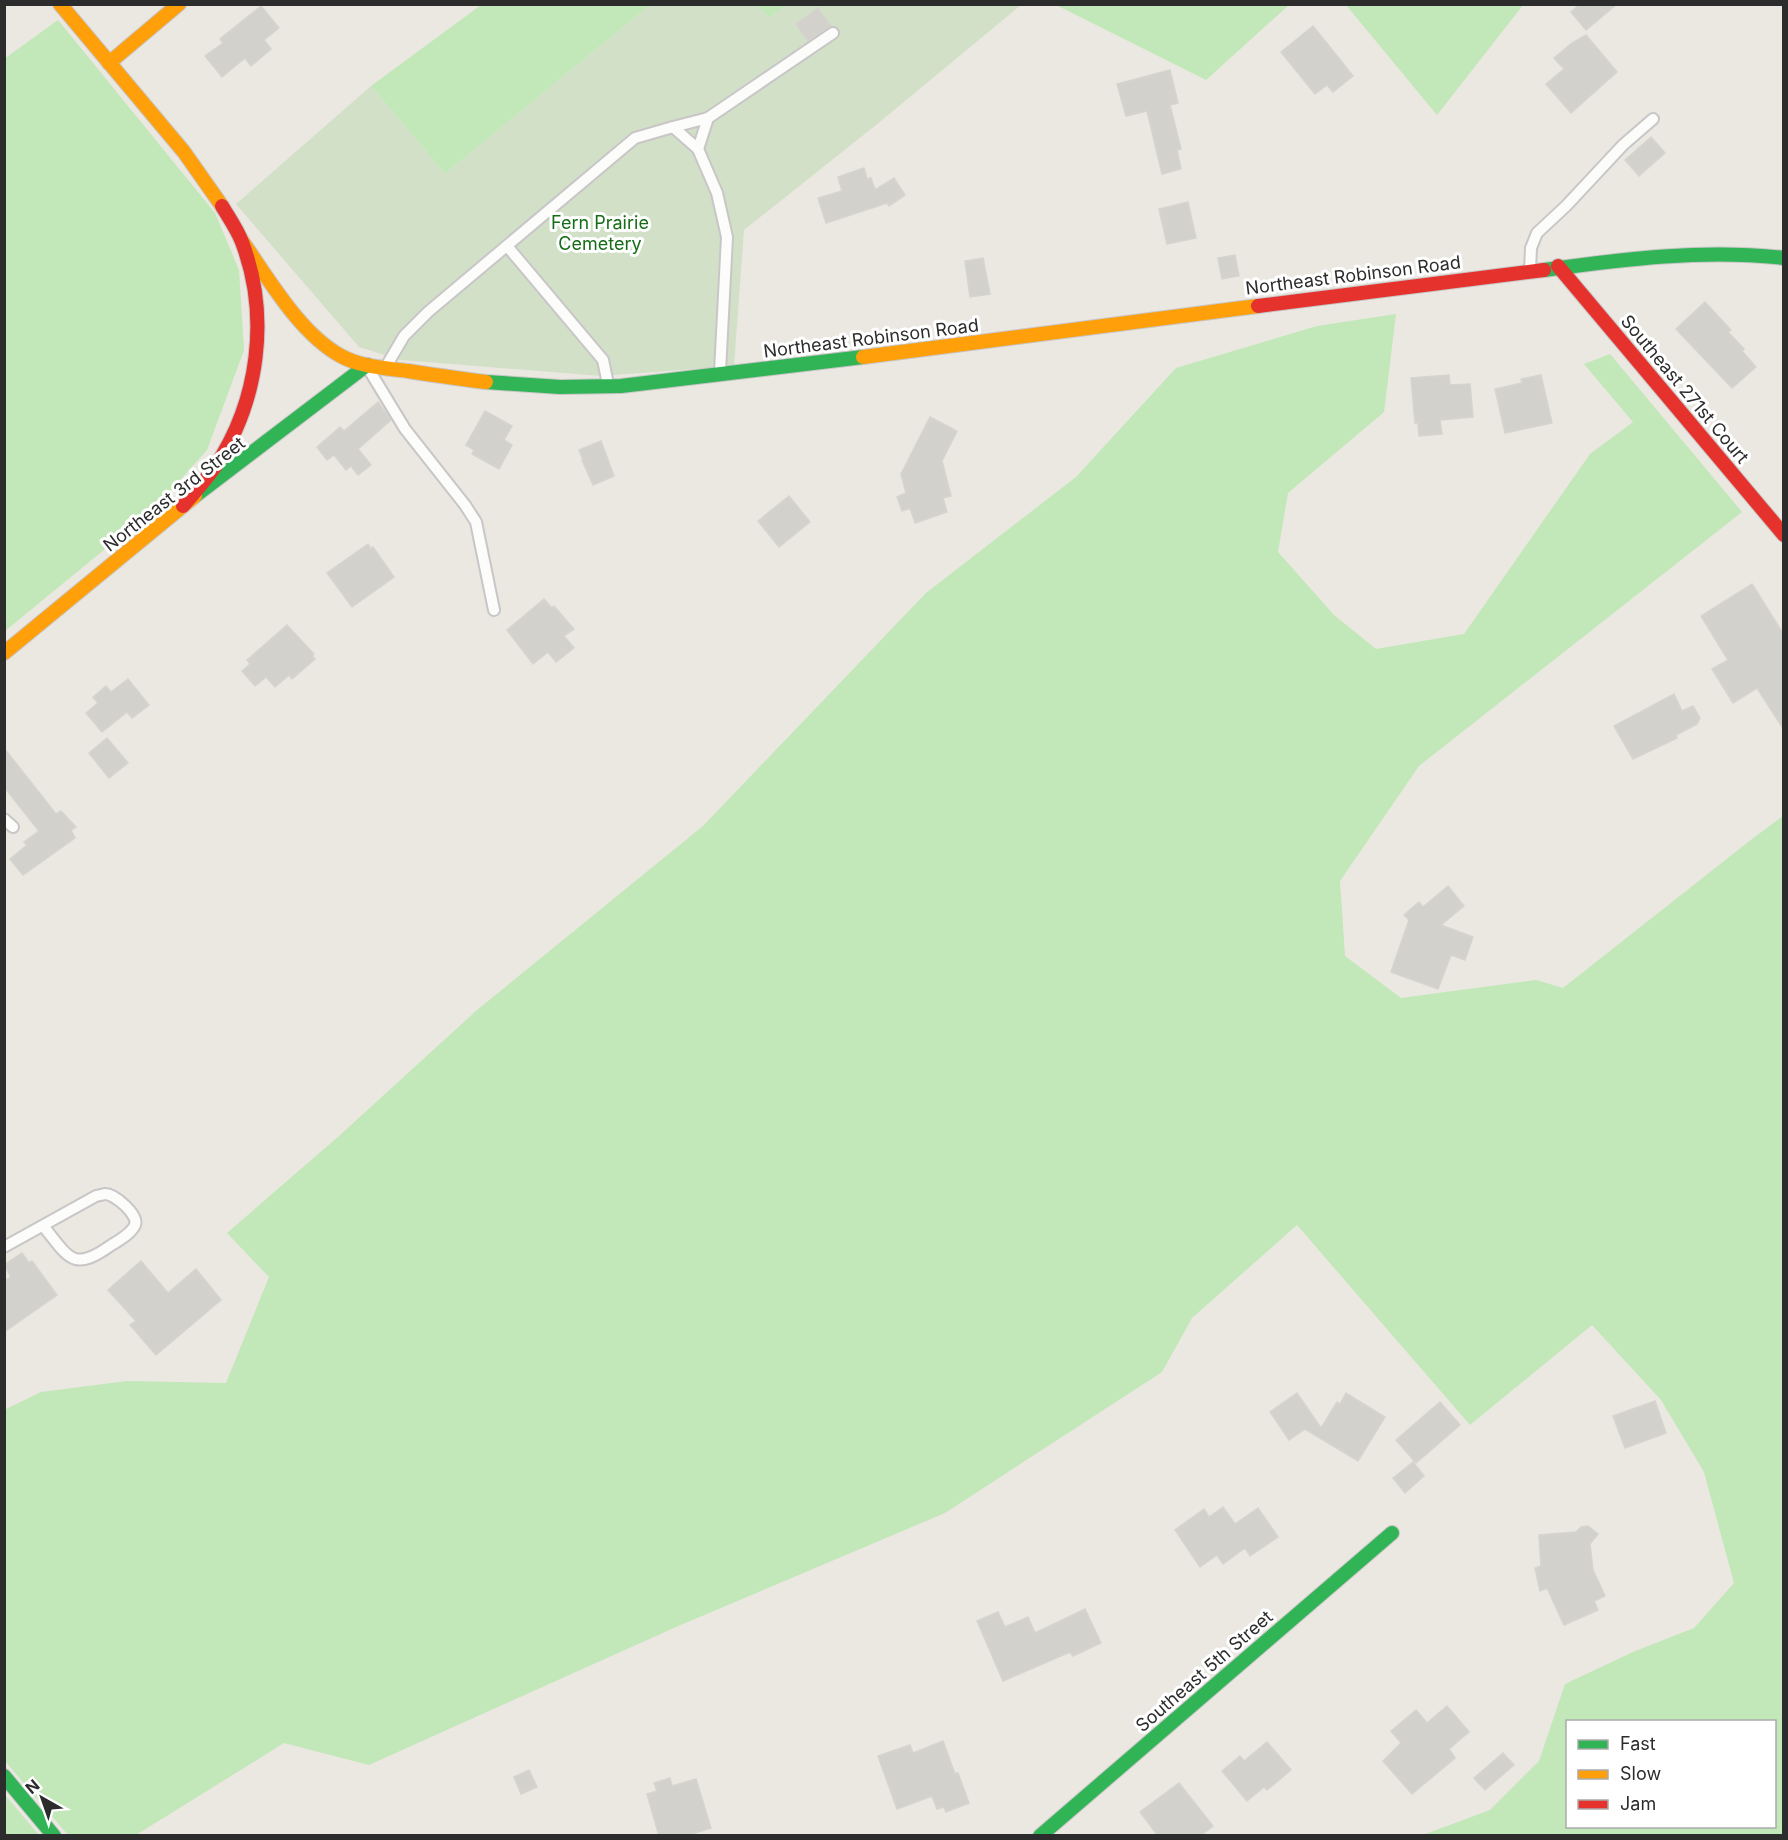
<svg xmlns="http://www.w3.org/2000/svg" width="1788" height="1840" font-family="Inter,sans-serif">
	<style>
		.green { fill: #c2e7b8; fill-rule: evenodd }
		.cemetery { fill: #d2e0c8 }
		.building { fill: #d3d1cc; stroke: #d5d4cd; stroke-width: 1.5 }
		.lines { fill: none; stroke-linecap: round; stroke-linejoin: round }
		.lane-casing { stroke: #c8c6c7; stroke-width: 14 }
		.fast-casing { stroke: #c8c6c7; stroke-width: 16 }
		.slow-casing { stroke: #c8c6c7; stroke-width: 16 }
		.jam-casing { stroke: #c8c6c7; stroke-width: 16 }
		.lane { stroke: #fcfcfa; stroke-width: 10 }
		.fast { stroke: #30b455; stroke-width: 14 }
		.slow { stroke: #ff9f0a; stroke-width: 14 }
		.jam { stroke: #e5322d; stroke-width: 14 }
		.labels { text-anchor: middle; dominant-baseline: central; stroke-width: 6; stroke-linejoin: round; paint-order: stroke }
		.park-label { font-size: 18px; fill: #176d17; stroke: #fff }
		.street-label { font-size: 18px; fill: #2c2c2c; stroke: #fff }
	</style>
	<rect width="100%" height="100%" fill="#eae8e1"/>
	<g class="green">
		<polygon points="481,5 650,5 445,174 371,86"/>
		<polygon points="756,5 787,5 770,18"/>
		<polygon points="1056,5 1289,4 1289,5 1206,80"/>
		<polygon points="1346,5 1523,5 1437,115"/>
		<polygon points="58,20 215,213 239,270 244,350 207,450 155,508 5,631 4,59"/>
		<path d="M 1396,314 L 1384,412 L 1288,493 L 1278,552 L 1334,615 L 1376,649 L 1464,634 L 1590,454 L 1633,422 L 1584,364 L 1610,354 L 1742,512 L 1419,766 L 1340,881 L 1345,956 L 1401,998 L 1536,980 L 1563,988 L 1752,839 L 1783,816 L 1783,1835 L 1423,1835 L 1490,1810 L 1539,1761 L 1565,1684 L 1633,1652 L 1694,1628 L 1734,1583 L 1704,1472 L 1661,1400 L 1592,1325 L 1470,1425 L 1297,1225 L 1192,1318 L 1162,1372 L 945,1513 L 676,1627 L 369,1765 L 284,1743 L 136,1835 L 68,1835 L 5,1761 L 4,1410 L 41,1392 L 127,1381 L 226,1383 L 269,1277 L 227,1233 L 339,1136 L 477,1010 L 703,826 L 926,593 L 1076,477 L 1176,368 L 1317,326 ZM 1568,1722 L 1774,1722 L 1774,1826 L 1568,1826 Z"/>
		<polygon points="5,1795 39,1835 5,1835"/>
	</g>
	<polygon class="cemetery" points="650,5 756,5 770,18 787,5 1021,5 876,125 744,230 734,366 601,376 401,360 359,347 236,204 371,86 445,174"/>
	<g class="building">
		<polygon points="1580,4 1617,4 1586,30 1571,12"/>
		<polygon points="261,6 279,28 264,40 271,49 251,66 245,58 222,77 205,56 223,43 220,39"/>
		<polygon points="818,8 831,26 808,41 796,24"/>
		<polygon points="1313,26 1353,76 1333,92 1327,85 1315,94 1281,52"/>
		<polygon points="1586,35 1617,72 1571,113 1546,84 1564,69 1554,58 1572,43"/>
		<polygon points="1170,70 1178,103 1170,105 1181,149 1177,150 1181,169 1162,174 1147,111 1126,116 1117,84"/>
		<polygon points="1651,137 1665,153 1639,176 1625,160"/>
		<polygon points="864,168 867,179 871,178 875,190 894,178 905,195 889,206 887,203 826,223 818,198 842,191 838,177"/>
		<polygon points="1188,202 1196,238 1167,244 1159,209"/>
		<polygon points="1235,255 1239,276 1222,279 1218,258"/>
		<polygon points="983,258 990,294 970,297 965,261"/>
		<polygon points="1705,302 1731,330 1728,332 1744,349 1742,351 1756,367 1732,388 1676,329"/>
		<polygon points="1449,375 1450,385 1470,384 1473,417 1440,420 1442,434 1419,436 1418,423 1415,423 1411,378"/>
		<polygon points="1541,375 1552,423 1505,433 1495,389 1522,383 1521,379"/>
		<polygon points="378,402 391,420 358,449 371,465 358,475 351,466 346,470 334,455 327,460 317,447 340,427 344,431"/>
		<polygon points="485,411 512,426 504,440 512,445 499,469 472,454 474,450 466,445"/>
		<polygon points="930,417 957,431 942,461 951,496 943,498 947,512 915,523 910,508 902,511 897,497 906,493 901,474"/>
		<polygon points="601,441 614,476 593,485 582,460 583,460 579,450"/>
		<polygon points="789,496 810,522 779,547 758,521"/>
		<polygon points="368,544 371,549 373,547 394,577 352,607 327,573"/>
		<polygon points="1752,584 1784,635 1784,730 1757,688 1733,703 1712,669 1728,660 1701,616"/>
		<polygon points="544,599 552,608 554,606 574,629 564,636 574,648 556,662 548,652 533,664 507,630"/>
		<polygon points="287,625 314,654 312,656 315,659 292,679 289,675 275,687 266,677 255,686 242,671 250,664 247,660"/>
		<polygon points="128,679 149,705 132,718 127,712 102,732 86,713 98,703 93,697 106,686 111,692"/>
		<polygon points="1674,694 1682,711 1693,706 1700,718 1697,724 1676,735 1677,738 1633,759 1614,726"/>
		<polygon points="107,738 128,763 109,778 89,753"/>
		<polygon points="4,748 56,814 61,811 76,827 71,830 75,838 23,875 10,859 27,845 24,842 39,831 4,787"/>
		<polygon points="1448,886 1464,906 1441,925 1473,937 1465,960 1451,955 1438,989 1391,972 1409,920 1404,915 1419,902 1423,907"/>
		<polygon points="22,1253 29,1263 32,1261 57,1295 4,1332 4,1281 11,1277 4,1265"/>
		<polygon points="141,1261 168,1293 196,1269 221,1300 156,1355 130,1325 136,1321 108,1290"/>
		<polygon points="1297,1393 1321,1428 1337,1402 1340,1404 1346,1393 1385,1417 1358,1461 1305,1429 1289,1440 1270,1412"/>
		<polygon points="1655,1401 1666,1433 1625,1448 1613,1416"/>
		<polygon points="1440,1402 1460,1425 1416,1463 1396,1440"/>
		<polygon points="1413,1462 1424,1476 1405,1493 1393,1478"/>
		<polygon points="1223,1507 1235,1524 1258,1508 1278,1537 1250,1556 1245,1548 1223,1564 1217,1555 1200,1567 1175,1530 1204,1509 1209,1517"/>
		<polygon points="1588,1526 1598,1534 1590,1544 1593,1570 1605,1596 1594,1601 1598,1610 1564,1625 1547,1588 1540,1591 1535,1568 1541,1566 1539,1535 1576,1532 1581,1527"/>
		<polygon points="1085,1609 1101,1643 1073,1656 1070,1652 1003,1681 977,1621 998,1612 1005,1627 1028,1617 1035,1633"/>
		<polygon points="1447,1706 1469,1732 1449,1749 1455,1758 1412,1794 1383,1761 1401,1743 1391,1731 1416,1710 1427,1723"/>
		<polygon points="943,1741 955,1774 958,1773 969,1803 946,1812 944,1807 937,1809 932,1796 897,1809 878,1756 910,1745 913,1753"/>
		<polygon points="1267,1742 1291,1770 1267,1790 1264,1787 1247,1801 1222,1771 1240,1756 1244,1761"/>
		<polygon points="1503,1753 1514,1765 1485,1790 1474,1778"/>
		<polygon points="529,1770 537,1787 521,1794 514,1777"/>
		<polygon points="670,1778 672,1786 696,1779 711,1828 685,1836 659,1836 647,1794 657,1791 654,1783"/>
		<polygon points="1179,1783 1213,1826 1200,1836 1158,1836 1140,1812"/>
	</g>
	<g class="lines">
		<defs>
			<g id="lane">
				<polyline points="673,127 708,118"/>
				<polyline points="698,149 708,118 833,33"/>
				<polyline points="507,246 603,360 608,384"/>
				<polyline points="1530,270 1531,248 1537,233 1566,206 1623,145 1653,119"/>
				<polyline points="387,365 404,336 428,312 635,138 673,127 698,149 717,193 727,237 720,372"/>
				<polyline points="371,373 405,429 465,505 476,522 494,610"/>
				<polyline points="4,819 13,827"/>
				<path d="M 4,1247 L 96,1196 C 97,1196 104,1194 105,1194 C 115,1194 139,1215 135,1225 C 131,1234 118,1241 110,1246 C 73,1272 69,1258 44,1227"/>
			</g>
			<g id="fast">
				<path d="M 1544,270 C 1625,259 1703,249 1784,258"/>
				<polyline points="486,382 560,387 621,386 863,357"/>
				<polyline points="195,496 367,365"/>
				<polyline points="4,1776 54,1836"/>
				<polyline points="1040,1836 1392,1533"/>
			</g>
			<g id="slow">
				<polyline points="60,4 184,152 222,206"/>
				<polyline points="109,63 179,4"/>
				<path d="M 242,241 C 268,278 300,334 341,356 C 361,367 385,368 408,371 C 434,375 460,379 486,382"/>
				<polyline points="863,357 1258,306"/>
				<polyline points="4,653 195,496"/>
			</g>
			<g id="jam">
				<polyline points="1558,266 1784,535"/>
				<polyline points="1258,306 1544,270"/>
				<path d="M 183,506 C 194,493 205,481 215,467 C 259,401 270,316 242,242 C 237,229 229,218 222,206"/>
			</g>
		</defs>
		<use href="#lane" class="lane-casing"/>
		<use href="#fast" class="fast-casing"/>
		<use href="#slow" class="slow-casing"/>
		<use href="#jam" class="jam-casing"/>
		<use href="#lane" class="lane"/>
		<use href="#fast" class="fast"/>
		<use href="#slow" class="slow"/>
		<use href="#jam" class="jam"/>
	</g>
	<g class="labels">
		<g class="park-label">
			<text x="600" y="222">Fern Prairie<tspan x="600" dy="21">Cemetery</tspan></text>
		</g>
		<g class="street-label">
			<text transform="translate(1353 275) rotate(-7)">Northeast Robinson Road</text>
			<text transform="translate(871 338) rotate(-7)">Northeast Robinson Road</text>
			<text transform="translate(1685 389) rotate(50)">Southeast 271st Court</text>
			<text transform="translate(174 494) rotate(-38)">Northeast 3rd Street</text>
			<text transform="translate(1204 1671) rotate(-41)">Southeast 5th Street</text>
		</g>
	</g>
	<rect width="1788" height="1840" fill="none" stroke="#2c2c2c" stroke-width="12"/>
	<rect x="1566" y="1720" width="210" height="108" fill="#ffffff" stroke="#ababab" stroke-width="1.5"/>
	<rect x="1578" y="1740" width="30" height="9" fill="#30b455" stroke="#ababab" stroke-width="1.5"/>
	<text x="1620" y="1750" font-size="18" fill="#2c2c2c">Fast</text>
	<rect x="1578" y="1770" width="30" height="9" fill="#ff9f0a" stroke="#ababab" stroke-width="1.5"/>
	<text x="1620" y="1780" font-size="18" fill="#2c2c2c">Slow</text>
	<rect x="1578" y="1800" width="30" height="9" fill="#e5322d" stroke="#ababab" stroke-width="1.5"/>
	<text x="1620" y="1810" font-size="18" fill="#2c2c2c">Jam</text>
	<g transform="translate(42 1798) rotate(320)" stroke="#ffffff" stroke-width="4.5" paint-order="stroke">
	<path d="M0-4.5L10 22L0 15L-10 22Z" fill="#2c2c2c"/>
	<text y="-9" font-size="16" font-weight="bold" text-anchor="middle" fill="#2c2c2c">N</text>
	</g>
</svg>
